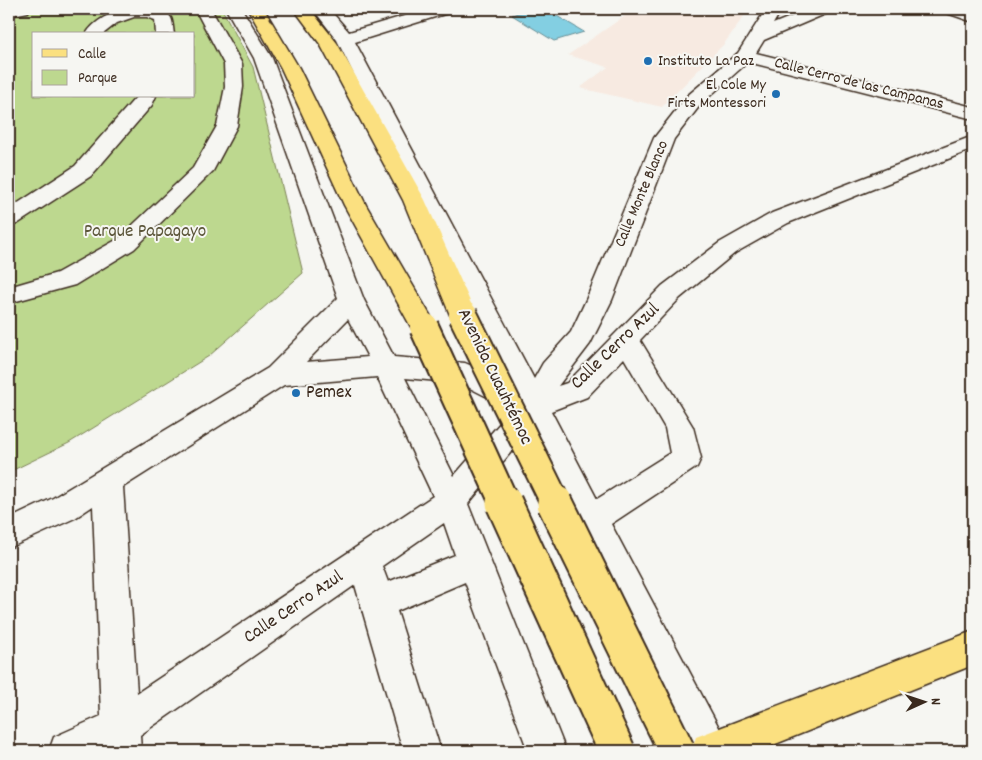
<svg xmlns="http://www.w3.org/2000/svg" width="982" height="760" font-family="Dekko,sans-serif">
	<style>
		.built { fill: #f7eae1 }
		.green { fill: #bdd88f; stroke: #7c8156; fill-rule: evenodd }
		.water { fill: #83cfe2; stroke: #668d94 }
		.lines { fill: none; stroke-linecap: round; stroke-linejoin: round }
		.minor-casing { stroke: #3b2a1e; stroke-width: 3 }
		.major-casing { stroke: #3b2a1e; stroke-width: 3 }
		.minor { fill: #f6f6f2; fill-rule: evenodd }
		.major { fill: #fbe080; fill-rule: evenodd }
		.major-bridge-far1-casing { stroke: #3b2a1e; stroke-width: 32; stroke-linecap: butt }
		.major-bridge-casing { stroke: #3b2a1e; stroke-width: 39; stroke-linecap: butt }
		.major-bridge-far1 { stroke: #fbe080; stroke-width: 28 }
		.major-bridge { stroke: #fbe080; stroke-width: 35 }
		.poi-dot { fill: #1f6fb2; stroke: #f6f6f2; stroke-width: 2 }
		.labels { text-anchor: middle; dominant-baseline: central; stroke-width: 4; stroke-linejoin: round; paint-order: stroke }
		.far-poi-label { font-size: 16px; fill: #3b2a1e; stroke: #f6f6f2; text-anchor: start }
		.far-street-label { font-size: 16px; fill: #3b2a1e; stroke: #f6f6f2 }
		.park-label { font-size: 19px; fill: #5c563a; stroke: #f6f6f2 }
		.street-label { font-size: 19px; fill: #3b2a1e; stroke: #f6f6f2 }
		.poi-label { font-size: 19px; fill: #3b2a1e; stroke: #f6f6f2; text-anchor: start }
	</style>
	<rect width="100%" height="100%" fill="#f6f6f2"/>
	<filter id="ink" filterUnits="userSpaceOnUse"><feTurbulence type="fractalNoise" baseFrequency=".02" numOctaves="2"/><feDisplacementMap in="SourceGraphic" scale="10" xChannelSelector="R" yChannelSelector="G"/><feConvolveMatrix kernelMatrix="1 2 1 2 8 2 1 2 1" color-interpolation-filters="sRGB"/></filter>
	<g filter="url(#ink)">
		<polygon class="built" points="635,9 749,9 724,44 662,107 580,88 608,67 568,55"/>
		<path class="green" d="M 9,9 L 222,9 L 253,67 L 303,273 L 209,356 L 69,443 L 9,472 ZM 34,34 L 194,34 L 194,96 L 34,96 Z"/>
		<polygon class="water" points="529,9 545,9 584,32 554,41 512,15"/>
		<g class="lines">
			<defs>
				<g id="minor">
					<polygon points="9,9 30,9 28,12 9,16"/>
					<path d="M 126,9 C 136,9 166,6 171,18 C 173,22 173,29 174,34 L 156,34 L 155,20 L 147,17 L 134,17 L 117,23 L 103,34 L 86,34 C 95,20 110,13 126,9 Z"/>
					<polygon points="195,9 211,9 242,64 243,87 237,126 213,171 134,249 75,285 9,303 9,287 57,273 118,239 193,168 217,126 225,87 224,64"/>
					<path d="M 226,9 L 242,9 L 272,58 L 364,300 L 394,357 L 465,363 L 506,381 L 337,40 L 313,9 L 329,9 L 349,32 L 428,9 L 453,9 L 451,12 L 355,42 L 534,379 L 543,363 L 571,332 L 586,300 L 654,138 L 687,96 L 738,53 L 766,9 L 782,9 L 773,24 L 810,9 L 832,9 L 830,12 L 764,40 L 756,53 L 973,107 L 973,119 L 748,62 L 701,104 L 674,139 L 612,300 L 590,344 L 558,386 L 567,383 L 662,286 L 719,243 L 772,213 L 973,136 L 973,149 L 788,223 L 735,253 L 680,298 L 640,340 L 693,427 L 701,458 L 697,467 L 611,524 L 724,737 L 729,751 L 690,751 L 530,429 L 468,504 L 566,751 L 528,751 L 465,582 L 397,611 L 441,751 L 403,751 L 355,585 L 140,735 L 141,751 L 49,751 L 54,737 L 101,716 L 93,506 L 75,518 L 9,548 L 9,519 L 53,498 L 268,368 L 338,298 L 254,58 ZM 348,319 L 368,357 L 306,362 ZM 624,358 L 665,428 L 670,453 L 597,499 L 551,411 L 587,397 ZM 377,377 L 433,496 L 137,693 L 123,487 L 284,385 ZM 405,378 L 460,383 L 503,405 L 514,407 L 454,476 ZM 444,523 L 455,555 L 388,582 L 382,566 Z"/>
					<polygon points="942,9 965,9 973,12 973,22 944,12"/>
					<polygon points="137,96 156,96 152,105 91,176 17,224 9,226 9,209 75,166"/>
				</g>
				<g id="major">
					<polygon points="248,9 264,9 299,68 366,205 437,327 433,334 424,336 415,334 411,327 344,205 281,68"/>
					<polygon points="294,9 310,9 337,43 425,200 476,315 472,321 463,324 454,321 450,315 403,200 320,44"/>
					<polygon points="973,631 973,665 758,751 691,751 696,737"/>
				</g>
			</defs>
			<use href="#minor" class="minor-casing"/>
			<use href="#major" class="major-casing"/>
			<use href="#minor" class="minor"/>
			<use href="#major" class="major"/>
			<defs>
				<g id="major-bridge-far1">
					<polyline points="463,315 556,504"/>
					<polyline points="424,327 505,504"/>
				</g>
				<g id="major-bridge">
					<polyline points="504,503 617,751"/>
					<polyline points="555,503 677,751"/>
				</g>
			</defs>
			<use href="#major-bridge-far1" class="major-bridge-far1-casing"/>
			<use href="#major-bridge" class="major-bridge-casing"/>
			<use href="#major-bridge-far1" class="major-bridge-far1"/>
			<use href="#major-bridge" class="major-bridge"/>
		</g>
	</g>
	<g class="poi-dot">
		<circle cx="648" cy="61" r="5"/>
		<circle cx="776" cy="94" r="5"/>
		<circle cx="296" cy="393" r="5"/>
	</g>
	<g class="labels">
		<g class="far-poi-label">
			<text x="658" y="61">Instituto La Paz</text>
			<text x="766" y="85" text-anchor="end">El Cole My<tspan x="766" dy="18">Firts Montessori</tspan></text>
		</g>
		<g class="far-street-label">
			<text transform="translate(859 84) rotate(14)">Calle Cerro de las Campanas</text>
			<text transform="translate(642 194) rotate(-67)">Calle Monte Blanco</text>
		</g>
		<g class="park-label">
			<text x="145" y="232">Parque Papagayo</text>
		</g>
		<g class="street-label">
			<text transform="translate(616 347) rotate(-44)">Calle Cerro Azul</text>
			<text transform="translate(494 377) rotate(64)">Avenida Cuauhtémoc</text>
			<text transform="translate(294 608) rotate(-34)">Calle Cerro Azul</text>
		</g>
		<g class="poi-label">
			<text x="306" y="393">Pemex</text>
		</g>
	</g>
	<rect width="982" height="760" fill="none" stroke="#f6f6f2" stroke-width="30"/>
	<rect x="15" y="15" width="952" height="730" fill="none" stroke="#3b2a1e" stroke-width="2" filter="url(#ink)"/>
	<rect x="32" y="32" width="162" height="65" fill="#f6f6f2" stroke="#aba49d"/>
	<rect x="42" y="49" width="25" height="8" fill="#fbe080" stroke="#aba49d"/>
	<text x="78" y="58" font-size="15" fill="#3b2a1e">Calle</text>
	<rect x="42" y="70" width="25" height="15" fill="#bdd88f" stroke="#aba49d"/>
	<text x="78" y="82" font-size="15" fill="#3b2a1e">Parque</text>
	<g transform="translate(924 702) rotate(87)" stroke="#f6f6f2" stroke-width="4" paint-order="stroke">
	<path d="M0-4L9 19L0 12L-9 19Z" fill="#3b2a1e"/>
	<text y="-8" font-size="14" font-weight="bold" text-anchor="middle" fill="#3b2a1e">N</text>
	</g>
</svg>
